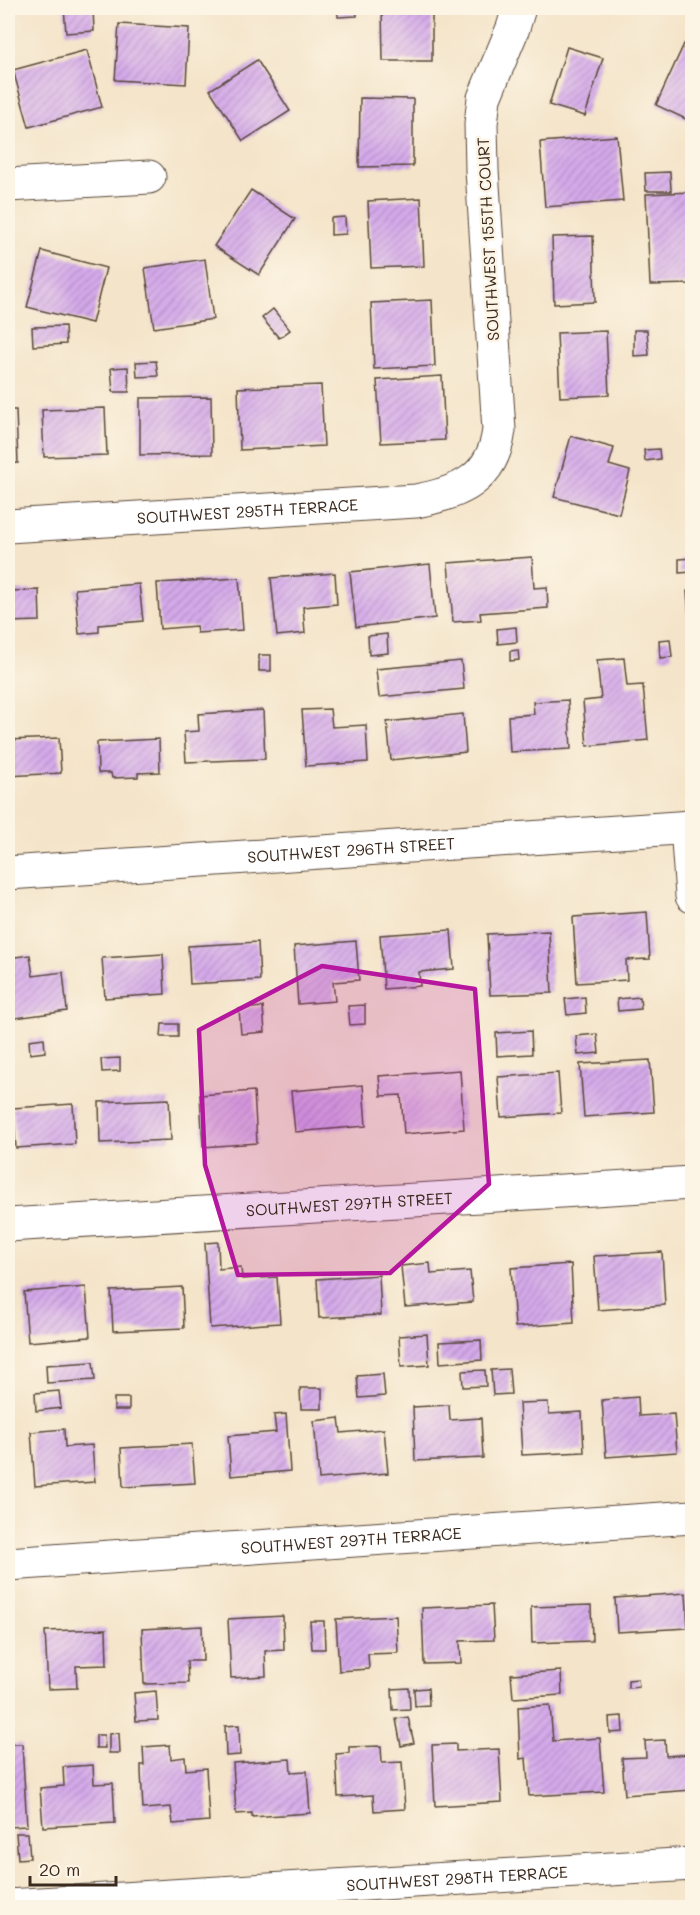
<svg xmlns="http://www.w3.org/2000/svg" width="700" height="1915" font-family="Mali,sans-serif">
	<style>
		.building { fill: url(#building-hatch) }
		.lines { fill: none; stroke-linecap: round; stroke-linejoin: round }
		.minor-casing { stroke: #574638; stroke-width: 35 }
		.minor { stroke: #fff; stroke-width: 33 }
		.marked { fill: #b5179e; fill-opacity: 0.2; stroke: #b5179e; stroke-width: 4.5; stroke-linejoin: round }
		.labels { text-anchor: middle; stroke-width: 5; stroke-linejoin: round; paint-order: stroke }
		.street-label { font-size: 16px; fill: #3b2a1e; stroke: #fcf5e5 }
	</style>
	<defs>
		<pattern id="building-hatch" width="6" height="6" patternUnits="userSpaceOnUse" patternTransform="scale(1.5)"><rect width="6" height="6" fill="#d5aaeb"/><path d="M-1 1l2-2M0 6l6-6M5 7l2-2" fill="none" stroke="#ae8bbe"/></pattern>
	</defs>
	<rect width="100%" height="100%" fill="#fcf5e5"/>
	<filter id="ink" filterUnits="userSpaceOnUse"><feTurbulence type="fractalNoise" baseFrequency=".0167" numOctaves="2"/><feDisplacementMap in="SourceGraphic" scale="12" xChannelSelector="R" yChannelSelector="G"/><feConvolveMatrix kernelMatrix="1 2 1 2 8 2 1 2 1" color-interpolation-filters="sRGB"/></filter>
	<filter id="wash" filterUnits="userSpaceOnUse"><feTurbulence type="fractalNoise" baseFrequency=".008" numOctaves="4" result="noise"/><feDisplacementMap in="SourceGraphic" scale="24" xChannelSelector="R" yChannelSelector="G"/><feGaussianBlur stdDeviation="1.35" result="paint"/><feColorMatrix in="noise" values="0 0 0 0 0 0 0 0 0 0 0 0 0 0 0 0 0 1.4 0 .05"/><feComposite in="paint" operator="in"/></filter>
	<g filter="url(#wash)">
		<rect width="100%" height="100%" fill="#f4e4c9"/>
		<g id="blocks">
			<g class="building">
				<path d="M64,8H93L94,31L66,33Z"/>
				<path d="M164,8H180V9L164,10Z"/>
				<path d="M337,8H356L357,16L338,17Z"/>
				<path d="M382,8H432V61H383Z"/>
				<path d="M119,24L189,28L186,84L115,80Z"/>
				<path d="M684,44L692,47V122L656,105Z"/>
				<path d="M567,47L603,58L585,116L549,105Z"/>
				<path d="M87,50L102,107L29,127L13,70Z"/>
				<path d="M257,60L290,111L243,141L210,90Z"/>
				<path d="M360,98L413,99V166L359,167Z"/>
				<path d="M617,136L623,201L545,207L540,142Z"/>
				<path d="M670,172L671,191H646L645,173Z"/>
				<path d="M251,190L295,219L259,275L214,246Z"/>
				<path d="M692,192V284L650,285L646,194Z"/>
				<path d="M421,198L424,266L371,268L368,201Z"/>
				<path d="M345,217L346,234L331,235V218Z"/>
				<path d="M593,236L595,302L554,304L552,237Z"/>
				<path d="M8,249H11L13,292L8,293Z"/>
				<path d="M42,251L106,268L92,323L27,307Z"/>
				<path d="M205,259L213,319L154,328L145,268Z"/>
				<path d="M432,300L435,366L374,369L371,303Z"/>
				<path d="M273,309L290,330L279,338L262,318Z"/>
				<path d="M65,326L66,344L33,346L32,327Z"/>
				<path d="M634,330H647L649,355L634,356Z"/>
				<path d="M606,331L609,395L560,397L557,333Z"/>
				<path d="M156,361L158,376L137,377L136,362Z"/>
				<path d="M128,367L129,392H113L111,368Z"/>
				<path d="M442,376L445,440L381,443L377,380Z"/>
				<path d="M321,385L324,446L240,450L238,388Z"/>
				<path d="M211,397L212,454L140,455V398Z"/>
				<path d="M105,408L107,455L44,457L42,410Z"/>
				<path d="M8,410H16L18,463L8,464Z"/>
				<path d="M571,436L614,448L609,465L630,471L619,514L554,497Z"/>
				<path d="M659,449L660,459L645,461L644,450Z"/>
				<path d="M532,557L534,588L547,587L548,608L480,613L481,620L453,622L448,563Z"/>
				<path d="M692,558V572L679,573V559Z"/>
				<path d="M430,564L435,618L356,627L350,572Z"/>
				<path d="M335,573L337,604L303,607L305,633L277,636L271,578Z"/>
				<path d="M239,578L243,630L197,633L196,626L160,629L157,583Z"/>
				<path d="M139,584L143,621L99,625V632L79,634L75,589Z"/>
				<path d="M39,590L40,621L8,622V591Z"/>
				<path d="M692,590V645H691L687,591Z"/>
				<path d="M516,627L517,642L498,644L497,629Z"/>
				<path d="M387,634L388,653L369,655L368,636Z"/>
				<path d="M670,639L672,657L660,658L659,640Z"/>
				<path d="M518,650L519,660L510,661V651Z"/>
				<rect x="259" y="655" width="12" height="16"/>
				<path d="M624,658L627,686L643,685L648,740L587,746L583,701L601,699L597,660Z"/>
				<path d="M461,661L464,689L379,697L376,669Z"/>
				<path d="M688,693H692V709H689Z"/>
				<path d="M568,700L571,749L510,752L508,716L534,714L533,702Z"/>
				<path d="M330,709L332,727L366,725L368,762L306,766L302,710Z"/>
				<path d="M263,710L265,759L186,762L184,732L199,731L198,714Z"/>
				<path d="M463,714L466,752L391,760L387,722Z"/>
				<path d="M59,738L61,773L8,776V740Z"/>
				<path d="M159,739L160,772L138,773V777L112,778L111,773H98L97,742Z"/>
				<path d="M647,912L650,959L626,960L627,980L577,983L573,917Z"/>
				<path d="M451,930L454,969L419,972L420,986L384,989L380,935Z"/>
				<path d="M549,931L552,993L490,995L487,934Z"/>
				<path d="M356,941L359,980L333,982L335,1001L298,1004L294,946Z"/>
				<path d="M258,942L260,980L190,984L188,946Z"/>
				<path d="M163,954L165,994L105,998L102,958Z"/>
				<path d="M30,955L33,976L63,972L67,1011L8,1019V958Z"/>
				<path d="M585,997L586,1013L567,1015L565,999Z"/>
				<path d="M640,997L641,1009L618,1011L617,999Z"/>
				<path d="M365,1005V1024L350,1025L348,1006Z"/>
				<path d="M263,1007L265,1032L241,1034L239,1009Z"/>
				<path d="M162,1024H178V1037H161Z"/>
				<path d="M531,1031L532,1054L497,1056L496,1033Z"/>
				<path d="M597,1034L599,1053L578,1055L576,1036Z"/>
				<path d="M44,1038L45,1052L30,1054L29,1040Z"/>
				<path d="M120,1058V1071L102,1072L101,1059Z"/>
				<path d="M650,1060L654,1112L584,1117L580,1064Z"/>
				<path d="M460,1070L464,1129L404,1134L401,1095L381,1096L379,1076Z"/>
				<path d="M558,1073L561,1113L501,1117L498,1077Z"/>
				<path d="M363,1085L366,1126L295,1132L291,1091Z"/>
				<path d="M254,1091L257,1143L203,1147L200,1095Z"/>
				<path d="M169,1099L171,1140L100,1143L99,1102Z"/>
				<path d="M73,1104L75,1144L16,1148L13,1108Z"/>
				<path d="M218,1242L219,1269L241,1267L242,1279L277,1277L280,1323L210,1328L205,1243Z"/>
				<path d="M662,1252L665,1305L598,1310L594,1256Z"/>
				<path d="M430,1263L431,1274L470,1271L473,1302L405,1307L401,1266Z"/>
				<path d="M571,1264L574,1323L515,1327L511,1268Z"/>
				<path d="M379,1275L381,1315L319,1318L317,1279Z"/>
				<path d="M86,1287L90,1337L28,1342L24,1292Z"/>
				<path d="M182,1287L184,1328L113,1331L111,1291Z"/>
				<path d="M427,1334L429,1365L401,1367L399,1336Z"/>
				<path d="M481,1340L482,1360L440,1363L439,1342Z"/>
				<path d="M93,1362L95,1380L47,1383L46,1365Z"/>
				<path d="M509,1369L511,1394L493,1395L491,1370Z"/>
				<path d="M485,1370L486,1386L463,1387L462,1371Z"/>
				<path d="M383,1374L385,1396L359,1398L357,1376Z"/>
				<path d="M300,1388H322V1409H301Z"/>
				<path d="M59,1391L61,1408L36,1411L35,1393Z"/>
				<path d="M638,1397L639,1416L674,1414L677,1452L606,1457L602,1400Z"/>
				<rect x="114" y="1398" width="15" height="12"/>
				<path d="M548,1402L549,1414L582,1412L584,1452L522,1455L519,1403Z"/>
				<path d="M449,1405L450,1420L481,1418L483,1458L415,1461L413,1407Z"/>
				<path d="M286,1414L290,1471L231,1476L228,1436L276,1432L274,1415Z"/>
				<path d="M339,1418L341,1433L384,1429L388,1473L319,1479L314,1421Z"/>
				<path d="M64,1429L65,1447L92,1445L95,1482L35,1486L31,1432Z"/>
				<path d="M192,1444L195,1483L123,1487L121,1448Z"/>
				<path d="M686,1593L688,1628L617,1632L615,1598Z"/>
				<path d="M492,1605L494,1640L460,1641L461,1663L424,1664L422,1608Z"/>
				<path d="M591,1605L592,1641L532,1643L531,1607Z"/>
				<path d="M283,1616L284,1650L265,1651L266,1676L231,1678L228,1619Z"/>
				<path d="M396,1616L398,1653L368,1654L369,1669L339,1671L336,1619Z"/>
				<path d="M310,1621H324L325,1649H312Z"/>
				<path d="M202,1626L203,1661H187L188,1683L144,1684L142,1629Z"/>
				<path d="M106,1629L107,1665L76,1666L77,1688L48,1689L45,1631Z"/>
				<path d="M8,1642H9L10,1667H8Z"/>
				<path d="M561,1671L562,1695L513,1698L511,1674Z"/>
				<path d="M638,1679L639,1687L628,1688V1680Z"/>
				<path d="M409,1688L410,1709L393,1710L392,1689Z"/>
				<path d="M428,1688L429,1705L415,1706L414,1689Z"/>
				<path d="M156,1691L158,1720L136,1721L134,1693Z"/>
				<path d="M550,1705L553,1741L600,1738L604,1792L529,1796L526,1758L520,1759L518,1707Z"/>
				<path d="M622,1716L623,1732L610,1733L609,1717Z"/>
				<path d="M408,1717L414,1743L401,1746L396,1719Z"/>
				<path d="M239,1725L240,1755L226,1756L225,1726Z"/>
				<path d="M119,1733L120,1753H109V1734Z"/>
				<path d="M96,1735H104L105,1748H96Z"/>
				<path d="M665,1740L666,1756L689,1754L692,1790L625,1795L622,1758L646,1757L645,1741Z"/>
				<path d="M8,1744H22L27,1826L8,1827Z"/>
				<path d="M456,1744V1751L499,1749L502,1802L435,1806L432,1745Z"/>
				<path d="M170,1745L171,1759L185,1757L186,1770L206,1768L209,1821L173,1824L171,1807L143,1809L141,1772V1765H144L143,1747Z"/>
				<path d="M381,1746L382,1763L402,1762L405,1809L374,1811L373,1795L338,1797L336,1754L349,1753V1747Z"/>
				<path d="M290,1759L291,1772L307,1771L310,1813L252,1817V1813L236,1814L233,1763Z"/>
				<path d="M93,1765L94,1784L113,1783L115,1823L43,1827L40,1788L64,1786L63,1767Z"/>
				<path d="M16,1833H28L30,1858L18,1859Z"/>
			</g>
		</g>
	</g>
	<g filter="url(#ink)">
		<use href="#blocks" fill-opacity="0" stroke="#574638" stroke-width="1.5"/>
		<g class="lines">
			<g class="minor-casing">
				<g id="minor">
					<path d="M8,185L149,177"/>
					<path id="s1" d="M8,526L416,501C460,493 493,479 499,430L482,170L481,124L484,98L513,28L519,8"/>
					<path d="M687,827L692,896"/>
					<path id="s2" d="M8,873L692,827"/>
					<path id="s3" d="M8,1225L692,1183"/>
					<path id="s4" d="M8,1564L692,1517"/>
					<path id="s5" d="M8,1906L692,1864"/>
				</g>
			</g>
			<use href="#minor" class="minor"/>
		</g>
	</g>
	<path class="marked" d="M322,966L475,989L489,1184L390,1273L238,1275L205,1165L199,1030Z"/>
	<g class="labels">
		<g class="street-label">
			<text transform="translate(488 239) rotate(-93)" y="6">SOUTHWEST 155TH COURT</text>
			<text dy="6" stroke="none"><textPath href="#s1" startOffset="240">SOUTHWEST 295TH TERRACE</textPath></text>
			<text dy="6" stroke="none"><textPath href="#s2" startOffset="344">SOUTHWEST 296TH STREET</textPath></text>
			<text dy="6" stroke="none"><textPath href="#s3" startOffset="342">SOUTHWEST 297TH STREET</textPath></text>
			<text dy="6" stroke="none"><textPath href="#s4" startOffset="344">SOUTHWEST 297TH TERRACE</textPath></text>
			<text dy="6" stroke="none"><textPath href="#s5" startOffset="450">SOUTHWEST 298TH TERRACE</textPath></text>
		</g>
	</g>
	<rect width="700" height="1915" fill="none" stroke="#fcf5e5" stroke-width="30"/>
	<path d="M30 1876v9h86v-9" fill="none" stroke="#3b2a1e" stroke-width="3"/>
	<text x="39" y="1876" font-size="18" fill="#3b2a1e" stroke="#fcf5e5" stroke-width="4.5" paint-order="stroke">20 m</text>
</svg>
